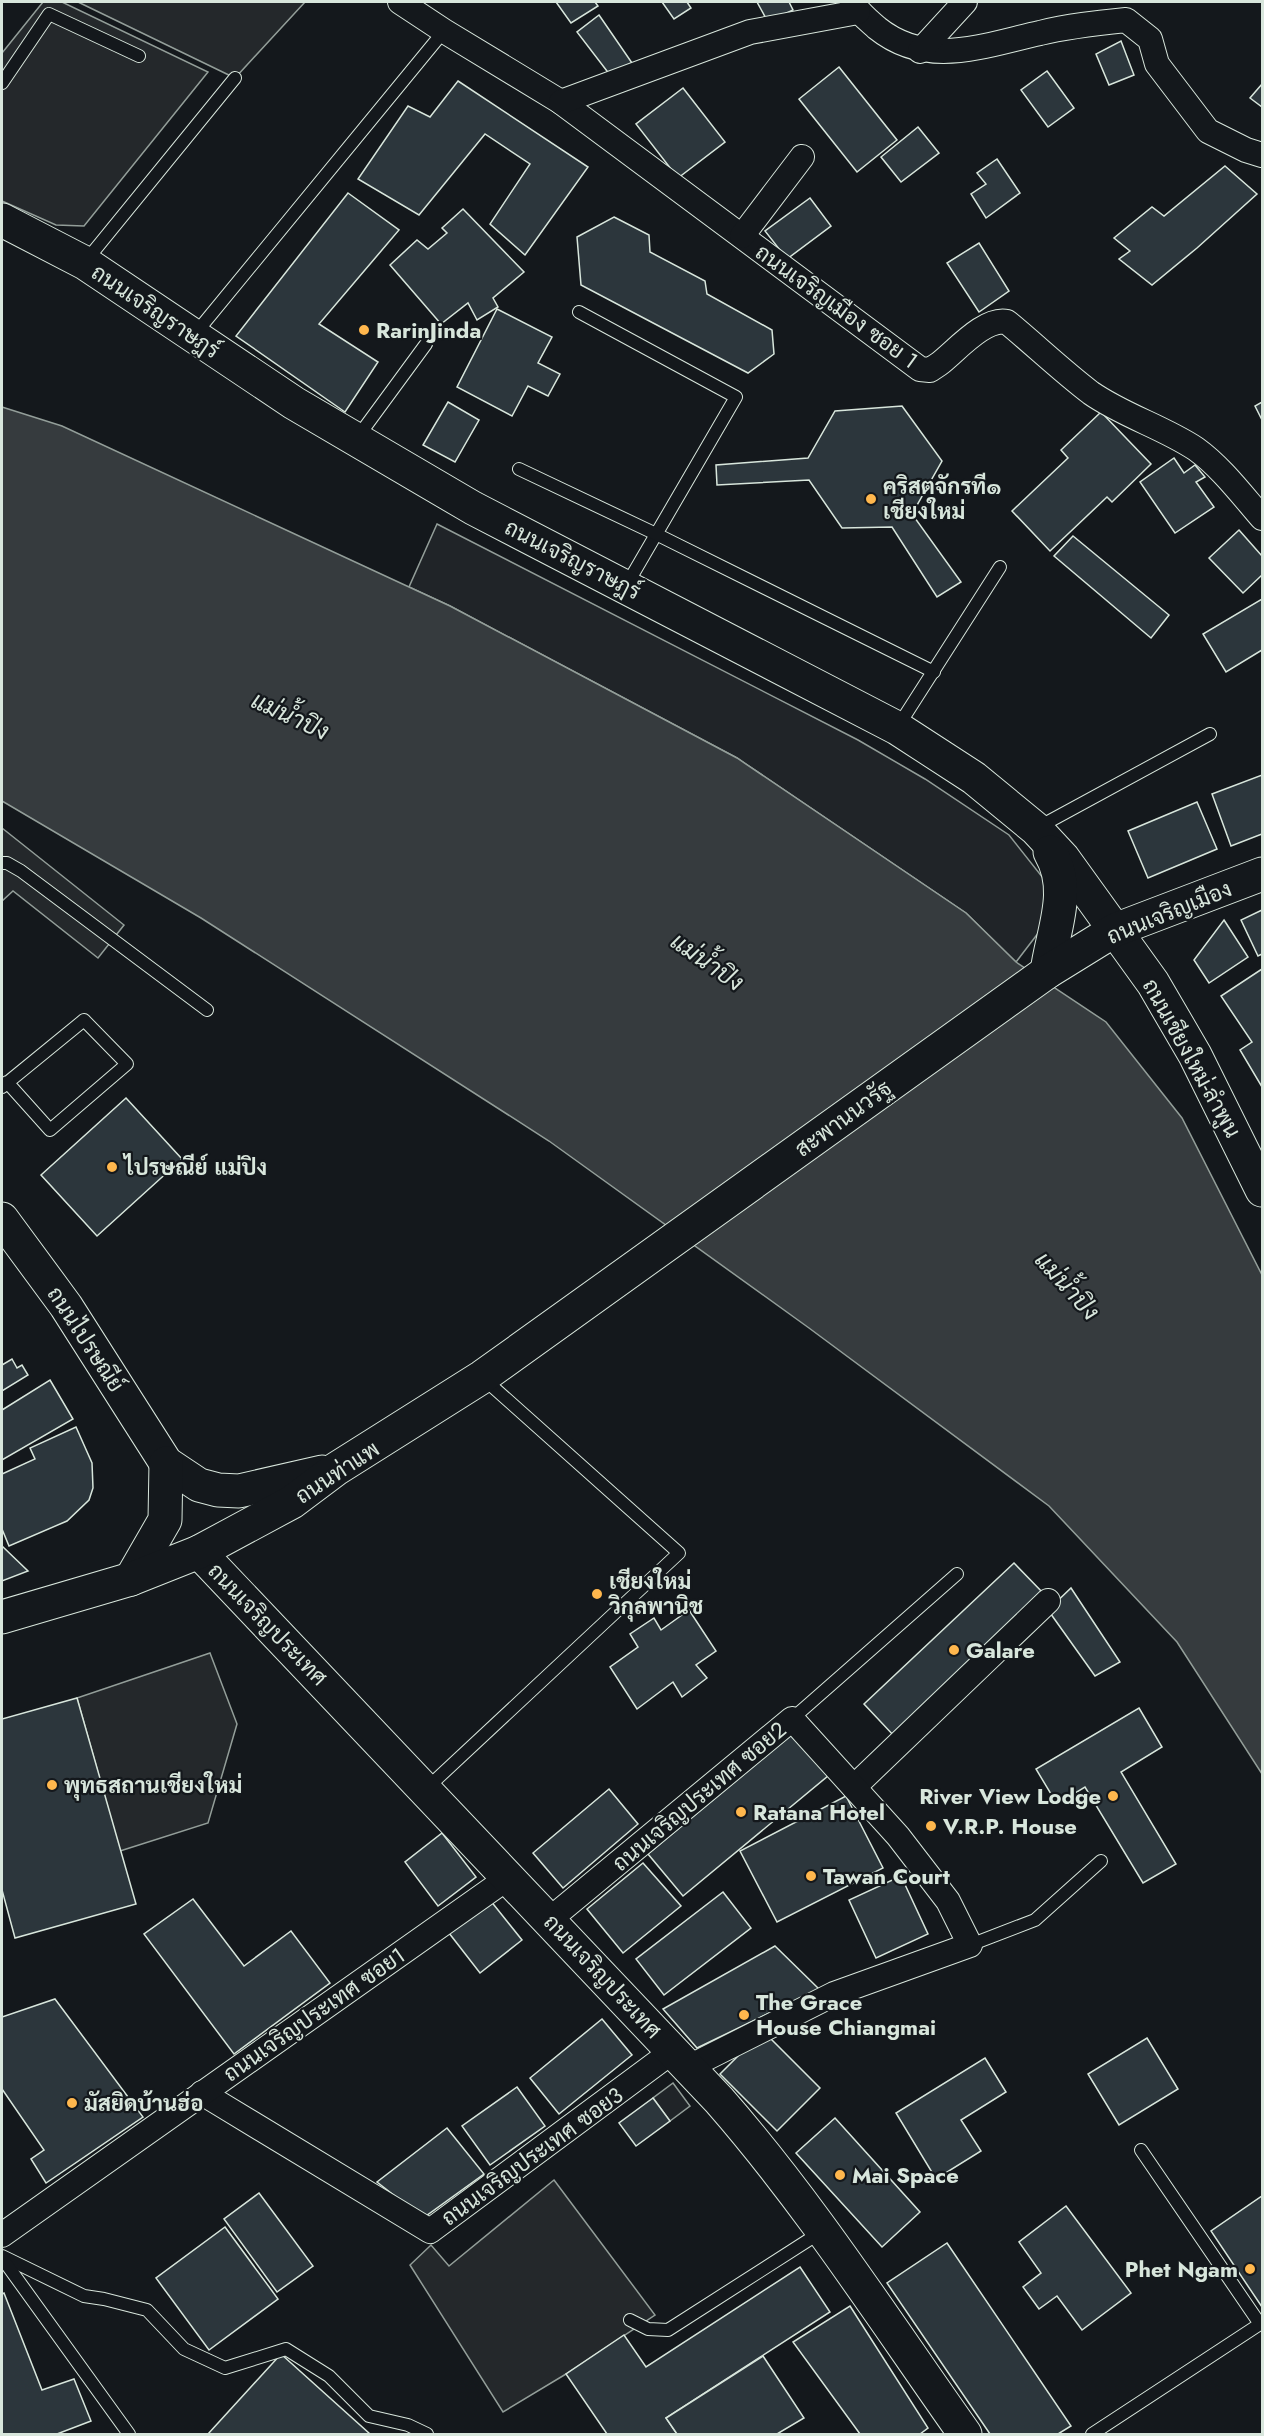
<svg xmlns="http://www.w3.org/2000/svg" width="1264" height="2436" font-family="Jost,Sarabun,sans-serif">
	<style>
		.green { fill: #202428; stroke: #939e99; stroke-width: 1.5 }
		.parking { fill: #24282b; stroke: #939e99; stroke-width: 1.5 }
		.water { fill: #363b3e; stroke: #939e99; stroke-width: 1.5 }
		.building { fill: #2c363c; stroke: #d8e6dc; stroke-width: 1.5 }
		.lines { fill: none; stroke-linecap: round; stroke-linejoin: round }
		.lane-casing { stroke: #d8e6dc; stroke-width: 14 }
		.street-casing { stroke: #d8e6dc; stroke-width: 26 }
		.secondary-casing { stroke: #d8e6dc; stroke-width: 35 }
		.lane { stroke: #14181c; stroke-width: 12 }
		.street { stroke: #14181c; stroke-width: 24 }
		.secondary { stroke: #14181c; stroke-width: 33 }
		.poi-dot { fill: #ffb74d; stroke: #14181c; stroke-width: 2 }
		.labels { text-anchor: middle; stroke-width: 4.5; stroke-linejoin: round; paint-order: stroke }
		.street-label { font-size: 22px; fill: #d8e6dc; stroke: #14181c }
		.poi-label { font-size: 22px; font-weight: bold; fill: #d8e6dc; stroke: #14181c; text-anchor: start }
		.water-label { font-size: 24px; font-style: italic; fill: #d8e6dc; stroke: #14181c }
	</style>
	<rect width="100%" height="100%" fill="#14181c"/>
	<g class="green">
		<path d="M437,524L858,740L925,779L1009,835L1062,902L1016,962L966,913L737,758L450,606L409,587Z"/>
		<path d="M673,2083L690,2106L670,2121L653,2098Z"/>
	</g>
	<g class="parking">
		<path d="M43,2H62L208,72L84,226L56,225L2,201V53Z"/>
		<path d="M78,2H305L235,78Z"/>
		<path d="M2,828L124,925L98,958L13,891L2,901Z"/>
		<path d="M210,1653L237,1724L208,1823L120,1851L77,1698Z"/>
		<path d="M554,2180L655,2315L566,2374L503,2412L410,2265L431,2245L449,2266Z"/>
	</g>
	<path class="water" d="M2,407L62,426L450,606L737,758L966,913L1016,962L1106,1022L1182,1118L1262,1275V1774L1177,1642L1049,1506L809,1328L549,1141L201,918L2,801Z"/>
	<g class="building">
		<path d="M556,2H595L598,6L571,23Z"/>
		<path d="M662,2H687L691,8L674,19Z"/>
		<path d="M757,2H789L793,10L768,22Z"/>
		<path d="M599,15L632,63L610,75L577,32Z"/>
		<path d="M1121,41L1134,75L1109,85L1096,54Z"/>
		<path d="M839,67L897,140L857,172L799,99Z"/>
		<path d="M1047,71L1074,108L1048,127L1021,90Z"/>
		<path d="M458,81L588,167L525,255L490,224L530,164L485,134L419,215L358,179L408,106L430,117Z"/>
		<path d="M1262,84V107L1250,98Z"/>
		<path d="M683,88L725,142L678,178L636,124Z"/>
		<path d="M918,127L939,153L901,182L881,157Z"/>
		<path d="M997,159L1020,193L986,218L971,194L986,184L977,173Z"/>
		<path d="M1225,166L1257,194L1197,248L1152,285L1119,259L1130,251L1114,238L1152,207L1164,216Z"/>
		<path d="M348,193L399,230L319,324L378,362L345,412L236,336Z"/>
		<path d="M810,198L831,226L787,259L765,231Z"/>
		<path d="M463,209L524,272L493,298L498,307L477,320L468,303L441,324L390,265L417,240L428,249L447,233L442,228Z"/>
		<path d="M614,217L649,235L650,252L705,281L707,294L772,330L774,354L748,373L581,285L577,237Z"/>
		<path d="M979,243L1009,291L979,312L947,263Z"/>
		<path d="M497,309L552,337L538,363L560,374L548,396L528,386L512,416L457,387Z"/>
		<path d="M448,402L479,420L455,462L423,445Z"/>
		<path d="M1262,402V420L1255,406Z"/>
		<path d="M902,406L942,461L912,514L961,582L937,597L892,527L842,528L809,480L717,485L716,465L808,458L835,411Z"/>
		<path d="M1101,412L1151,464L1112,502L1107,497L1050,551L1012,511L1068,458L1061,450Z"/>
		<path d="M1174,458L1184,473L1195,465L1205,477L1196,482L1214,507L1175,533L1140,482Z"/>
		<path d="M1239,530L1262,556V575L1243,593L1209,558Z"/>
		<path d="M1073,536L1169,615L1151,638L1054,556Z"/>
		<path d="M1262,599V650L1226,672L1203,634Z"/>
		<path d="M1262,775V834L1231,846L1212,794Z"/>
		<path d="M1197,802L1217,849L1148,878L1128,831Z"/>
		<path d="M1262,910V954L1258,956L1241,920Z"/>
		<path d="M1224,920L1248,957L1209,983L1194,960Z"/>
		<path d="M1262,969V1087L1240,1050L1252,1042L1221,996Z"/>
		<path d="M126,1098L182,1159L97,1236L41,1175Z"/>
		<path d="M12,1359L17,1368L22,1365L28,1375L2,1391V1365Z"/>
		<path d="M50,1380L73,1419L2,1460V1410Z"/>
		<path d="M76,1427L92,1463L93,1488L89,1500L67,1521L9,1546L2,1529V1474L35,1459L30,1448Z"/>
		<path d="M2,1546L28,1571L2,1581Z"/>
		<path d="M1014,1563L1045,1595L895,1737L864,1704Z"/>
		<path d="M1071,1588L1120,1662L1095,1676L1048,1610Z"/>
		<path d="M689,1610L716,1651L696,1665L707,1678L682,1697L673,1682L637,1709L610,1667L638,1647L630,1634L654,1618L661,1630Z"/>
		<path d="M77,1698L136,1904L15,1938L2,1890V1719Z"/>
		<path d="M1139,1708L1162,1747L1121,1772L1176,1864L1143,1883L1085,1787L1057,1804L1036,1769Z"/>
		<path d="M799,1728L834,1771L683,1896L648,1854Z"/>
		<path d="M609,1789L638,1824L563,1888L533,1853Z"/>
		<path d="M846,1796L883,1868L777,1922L740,1851Z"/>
		<path d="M442,1833L476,1877L438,1906L405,1862Z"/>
		<path d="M643,1863L681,1906L623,1953L587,1909Z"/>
		<path d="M901,1876L928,1934L876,1958L849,1900Z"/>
		<path d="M723,1892L751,1928L664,1995L636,1959Z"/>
		<path d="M193,1899L244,1966L291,1931L330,1983L234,2054L144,1934Z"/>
		<path d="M490,1900L522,1940L480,1973L449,1933Z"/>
		<path d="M775,1946L819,1989L697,2048L663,2009Z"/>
		<path d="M55,1999L143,2117L46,2183L31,2159L44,2150L2,2089V2017Z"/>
		<path d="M602,2019L632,2055L559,2114L530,2078Z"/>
		<path d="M763,2031L820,2088L777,2131L720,2074Z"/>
		<path d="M1147,2038L1178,2089L1119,2125L1088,2074Z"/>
		<path d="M985,2058L1006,2092L961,2120L981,2151L936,2179L896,2113Z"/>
		<path d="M517,2087L545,2126L490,2165L462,2126Z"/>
		<path d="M653,2098L670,2121L636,2146L619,2123Z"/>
		<path d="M835,2118L920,2212L882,2247L796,2153Z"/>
		<path d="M447,2128L484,2174L423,2218L377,2182Z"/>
		<path d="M259,2193L313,2266L277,2292L224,2219Z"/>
		<path d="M1262,2196V2307L1211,2231Z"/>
		<path d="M1066,2206L1131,2293L1082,2330L1057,2296L1039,2309L1023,2287L1041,2273L1019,2242Z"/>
		<path d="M225,2227L278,2299L209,2350L156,2278Z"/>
		<path d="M947,2243L1071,2426L1058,2434H990L887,2283Z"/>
		<path d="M800,2267L830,2312L666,2418L677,2434H607L566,2374L624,2335L646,2367Z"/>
		<path d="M4,2293L42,2390L74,2379L91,2421L57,2434H2V2294Z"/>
		<path d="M850,2306L928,2428L920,2434H860L793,2342Z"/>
		<path d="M281,2354L370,2434H208Z"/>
		<path d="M763,2356L804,2418L777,2434H677L666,2418Z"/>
	</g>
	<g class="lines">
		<g class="lane-casing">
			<g id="lane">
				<path d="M2,83L49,14L139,56"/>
				<path d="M85,262L235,78"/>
				<path d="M579,312L736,397L626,586"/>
				<path d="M195,334L444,31"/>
				<path d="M357,438L426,344"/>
				<path d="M519,469L656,534L934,672"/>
				<path d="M897,728L1000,567"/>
				<path d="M1037,828L1210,734"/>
				<path d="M2,863H7L21,871L207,1010"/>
				<path d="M2,1087L84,1020L127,1064L50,1130L7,1082"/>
				<path d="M792,1719L957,1574"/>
				<path d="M426,1789L679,1553L484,1379"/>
				<path d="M970,1945L1035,1920L1101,1861"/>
				<path d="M2,2256L84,2296L104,2299L147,2310L184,2349L225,2368L286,2349L329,2376L369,2416L408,2425L427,2434"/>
				<path d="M2,2258L129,2434"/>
				<path d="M630,2320L648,2329L668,2330L821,2232"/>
				<path d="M1092,2434L1260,2324L1141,2150"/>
			</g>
		</g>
		<g class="street-casing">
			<g id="street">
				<path d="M400,2L444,31L561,102L920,369L930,370L939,364C956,351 985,317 1007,322C1035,345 1062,371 1091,393C1124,416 1163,427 1196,449C1221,467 1242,495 1262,518"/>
				<path d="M852,2C859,13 867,19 877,28C928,69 984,45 1040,33C1068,26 1097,23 1126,20L1150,39L1157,64L1208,131L1246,150L1262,155"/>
				<path d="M920,51L965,2"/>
				<path d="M561,102L750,32L858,12"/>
				<path d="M742,236L802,157"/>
				<path d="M854,1787L1048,1601"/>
				<path d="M549,1920L792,1719L898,1836L948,1901L970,1945L834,1994L689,2067"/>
				<path d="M202,2093L430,2231L673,2051"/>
				<path d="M2,2235L509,1877"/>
			</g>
		</g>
		<g class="secondary-casing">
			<g id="secondary">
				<path d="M2,220L85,263L294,403L473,508L897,728L974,778L1036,829L1063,858L1153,983L1195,1055L1262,1190"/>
				<path d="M1047,972C1052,932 1073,891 1050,852"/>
				<path d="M2,1219L66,1306L166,1463L199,1485L218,1490L239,1491L322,1472"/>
				<path d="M199,1552L719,2100C810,2204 885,2321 965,2434"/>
				<path d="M131,1579L165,1520L166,1463"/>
				<path d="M2,1617L131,1579L199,1552L292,1502L336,1469L482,1377L1047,972L1115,930L1262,874"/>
			</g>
		</g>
		<use href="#lane" class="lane"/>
		<use href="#street" class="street"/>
		<use href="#secondary" class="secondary"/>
	</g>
	<g class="poi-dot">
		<circle cx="364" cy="330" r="6"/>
		<circle cx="871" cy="499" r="6"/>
		<circle cx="112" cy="1167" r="6"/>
		<circle cx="597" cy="1594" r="6"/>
		<circle cx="954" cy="1650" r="6"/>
		<circle cx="52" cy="1785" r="6"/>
		<circle cx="1113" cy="1796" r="6"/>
		<circle cx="741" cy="1812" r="6"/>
		<circle cx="931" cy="1826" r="6"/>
		<circle cx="811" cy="1876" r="6"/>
		<circle cx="744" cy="2015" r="6"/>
		<circle cx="72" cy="2103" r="6"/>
		<circle cx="840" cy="2175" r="6"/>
		<circle cx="1250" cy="2269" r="6"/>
	</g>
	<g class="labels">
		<g class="street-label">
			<text transform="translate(837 306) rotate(36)" y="8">ถนนเจริญเมือง ซอย 1</text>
			<text transform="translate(156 311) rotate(34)" y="8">ถนนเจริญราษฎร์</text>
			<text transform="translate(573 559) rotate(27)" y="8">ถนนเจริญราษฎร์</text>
			<text transform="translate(1169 912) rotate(-22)" y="8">ถนนเจริญเมือง</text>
			<text transform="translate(1192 1058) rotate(61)" y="8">ถนนเชียงใหม่-ลำพูน</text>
			<text transform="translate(843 1118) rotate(-36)" y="8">สะพานนวรัฐ</text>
			<text transform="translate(86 1339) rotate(57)" y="8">ถนนไปรษณีย์</text>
			<text transform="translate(337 1472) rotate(-33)" y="8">ถนนท่าแพ</text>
			<text transform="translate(268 1624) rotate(46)" y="8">ถนนเจริญประเทศ</text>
			<text transform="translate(699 1796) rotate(-40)" y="8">ถนนเจริญประเทศ ซอย2</text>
			<text transform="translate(603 1976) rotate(47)" y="8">ถนนเจริญประเทศ</text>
			<text transform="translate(314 2014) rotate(-35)" y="8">ถนนเจริญประเทศ ซอย1</text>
			<text transform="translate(532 2156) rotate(-36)" y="8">ถนนเจริญประเทศ ซอย3</text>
		</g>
		<g class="poi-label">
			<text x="376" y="338">RarinJinda</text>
			<text x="883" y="494">คริสตจักรที๑<tspan x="883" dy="25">เชียงใหม่</tspan></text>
			<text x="124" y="1175">ไปรษณีย์ แม่ปิง</text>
			<text x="609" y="1589">เชียงใหม่<tspan x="609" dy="25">วิกุลพานิช</tspan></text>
			<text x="966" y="1658">Galare</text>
			<text x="64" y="1793">พุทธสถานเชียงใหม่</text>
			<text x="1101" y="1804" text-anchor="end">River View Lodge</text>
			<text x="753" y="1820">Ratana Hotel</text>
			<text x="943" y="1834">V.R.P. House</text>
			<text x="823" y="1884">Tawan Court</text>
			<text x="756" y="2010">The Grace<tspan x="756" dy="25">House Chiangmai</tspan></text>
			<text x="84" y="2111">มัสยิดบ้านฮ่อ</text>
			<text x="852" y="2183">Mai Space</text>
			<text x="1238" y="2277" text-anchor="end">Phet Ngam</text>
		</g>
		<g class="water-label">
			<text transform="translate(290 716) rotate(25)" y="8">แม่น้ำปิง</text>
			<text transform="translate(707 962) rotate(35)" y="8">แม่น้ำปิง</text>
			<text transform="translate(1067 1286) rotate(48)" y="8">แม่น้ำปิง</text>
		</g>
	</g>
	<rect width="1264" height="2436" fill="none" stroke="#d8e6dc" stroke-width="6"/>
</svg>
